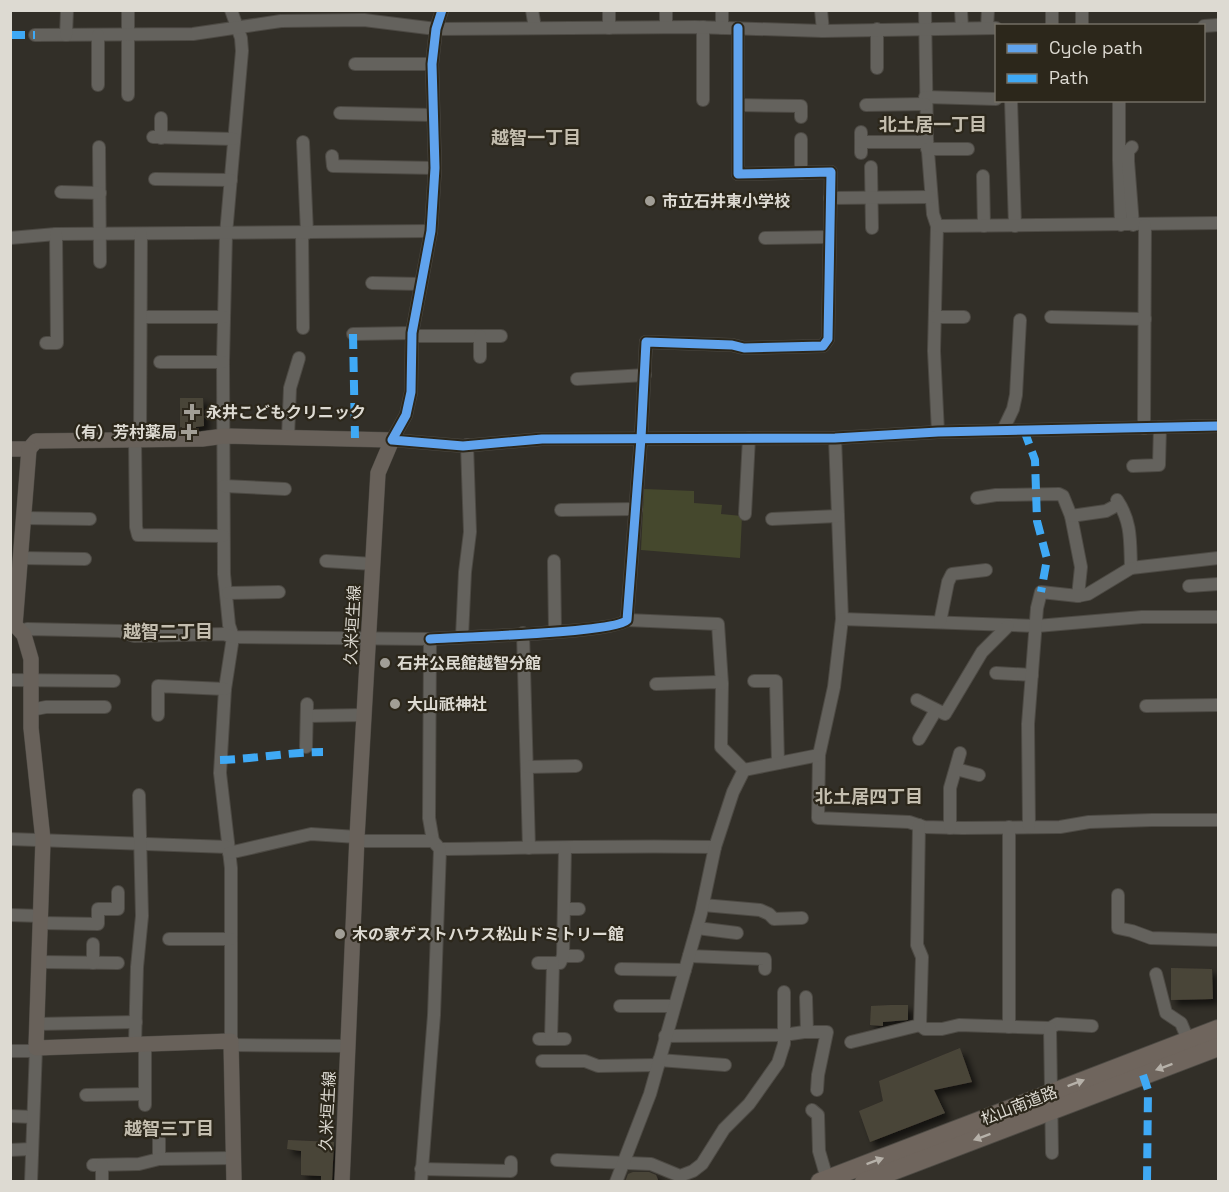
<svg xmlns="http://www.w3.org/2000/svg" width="1229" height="1192" font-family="'Space Grotesk','Noto Sans JP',sans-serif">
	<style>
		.green { fill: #45482d }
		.building { fill: #4a4539; filter: url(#shadow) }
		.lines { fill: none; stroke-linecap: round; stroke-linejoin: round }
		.minor-casing { stroke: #4d4a44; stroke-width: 14 }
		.major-casing { stroke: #4d4a44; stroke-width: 16 }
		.highway-casing { stroke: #4d4a44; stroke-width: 20 }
		.minor { stroke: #64625d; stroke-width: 12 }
		.major { stroke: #68615a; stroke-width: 15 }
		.highway { stroke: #6f655d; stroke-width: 18 }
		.quiet { stroke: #3fa9f5; stroke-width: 8; stroke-dasharray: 15 8; stroke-linecap: butt }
		.cycleway-casing { stroke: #2c271b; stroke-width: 13 }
		.cycleway { stroke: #60a3ed; stroke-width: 9 }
		.oneway { fill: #b6b1a9 }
		.poi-dot { fill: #a19e96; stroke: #2c271b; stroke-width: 2 }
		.labels { text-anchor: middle; stroke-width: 4.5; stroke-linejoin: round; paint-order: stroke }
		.poi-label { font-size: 16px; font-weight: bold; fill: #dddad2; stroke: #2c271b; text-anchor: start }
		.street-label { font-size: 16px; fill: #dddad2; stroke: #2c271b }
		.neighbourhood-label { font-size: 18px; font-weight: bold; fill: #c4beaf; stroke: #2c271b }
	</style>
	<defs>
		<filter id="shadow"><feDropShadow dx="5.5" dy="5.5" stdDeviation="3" flood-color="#0009"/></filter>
	</defs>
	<rect width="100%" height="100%" fill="#322f28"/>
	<path class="green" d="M644,489L694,491V503L722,505L721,514L742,516L740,558L641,550Z"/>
	<g class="building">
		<path d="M180,398H203L204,426L196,427V429H182V427H180Z"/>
		<path d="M1171,968L1212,969L1213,999L1171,1000Z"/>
		<path d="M891,1005H908V1020L883,1022V1026L870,1025L871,1006Z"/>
		<path d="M960,1048L972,1082L934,1090L945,1113L870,1142L859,1111L883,1101L879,1081Z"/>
		<path d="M288,1140L334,1142L332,1182H321V1176L301,1175V1151L287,1149Z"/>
		<path d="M633,1172H649L656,1175L659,1182H625L628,1174Z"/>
	</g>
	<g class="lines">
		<g class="minor-casing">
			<g id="minor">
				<path d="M128,10V95"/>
				<path d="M231,10L241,38L242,51L226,234L223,362L224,574L229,625L233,637L225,689L220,773L231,868V1041"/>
				<path d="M442,10L436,29L432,64L435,168L431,231L412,333L411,392L406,415L392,440L463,446L542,439L835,438L938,432L1218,426"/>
				<path d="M532,10L535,28"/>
				<path d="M609,10V28"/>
				<path d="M666,10V27"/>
				<path d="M821,10L823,31"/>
				<path d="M925,10L927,139L933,214L937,226L934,351L938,432"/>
				<path d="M961,10L962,28"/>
				<path d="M1052,10V26"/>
				<path d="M1082,10V26"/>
				<path d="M1204,26L1218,25"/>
				<path d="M703,27V100"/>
				<path d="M722,28V10"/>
				<path d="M987,28L988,10"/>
				<path d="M877,29V68"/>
				<path d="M35,35L193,34L281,21L364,20L436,29L695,27L823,31L996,28"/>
				<path d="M66,35L67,10"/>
				<path d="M98,35V85"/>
				<path d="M355,64H432"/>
				<path d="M925,97L996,99"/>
				<path d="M1011,100L1015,226"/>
				<path d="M1119,100V160L1121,225"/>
				<path d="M738,105L801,106V117"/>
				<path d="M866,105L925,104"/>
				<path d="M340,113L432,115"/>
				<path d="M861,132V153"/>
				<path d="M153,137L234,139"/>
				<path d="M161,138V118"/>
				<path d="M303,142L307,233"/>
				<path d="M861,142H927"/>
				<path d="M99,147L100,262"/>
				<path d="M1132,147L1128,151V161L1133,225"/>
				<path d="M927,149H968"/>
				<path d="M332,156L333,166L435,168"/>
				<path d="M871,167L872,228"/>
				<path d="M801,173V139"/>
				<path d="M983,176L984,226"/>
				<path d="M155,179L231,180"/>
				<path d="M61,192L100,193"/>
				<path d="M830,198L931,197"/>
				<path d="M937,226L1218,223"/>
				<path d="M302,233L303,328"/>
				<path d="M10,238L56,234L431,231"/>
				<path d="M765,238L829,237"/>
				<path d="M372,283L421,284"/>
				<path d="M141,317H224"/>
				<path d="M935,317H964"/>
				<path d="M1051,317L1145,319"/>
				<path d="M353,334L412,333"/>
				<path d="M412,336H501"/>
				<path d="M480,336V357"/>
				<path d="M46,343H57L56,234"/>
				<path d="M160,362H223"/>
				<path d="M577,379L645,375"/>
				<path d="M1144,428L1145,225"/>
				<path d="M1003,430L1013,409L1016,395L1020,320"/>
				<path d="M288,437L290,388L299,358"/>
				<path d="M835,438L842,619L834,687L819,755L818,818L909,822L924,827L962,828L1060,827L1089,822L1152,820H1218"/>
				<path d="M135,439L136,527L138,535L223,536"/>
				<path d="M140,439L141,234"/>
				<path d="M1133,466L1159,465L1160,427"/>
				<path d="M224,486L285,489"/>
				<path d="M977,498L996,495L1059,494L1063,496L1071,516L1081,567L1078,596"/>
				<path d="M1117,500C1132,522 1130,542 1131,568L1218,558"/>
				<path d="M561,510L636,509"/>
				<path d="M745,514L749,438"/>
				<path d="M1071,516L1106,511L1119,504"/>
				<path d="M23,518L90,519"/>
				<path d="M772,519L838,516"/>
				<path d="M20,558L85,559"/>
				<path d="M326,561L373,564"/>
				<path d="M554,561L555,631"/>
				<path d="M1189,586L1218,584"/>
				<path d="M228,593L279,592"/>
				<path d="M842,619L1037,626L1142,617H1218"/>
				<path d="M627,620L718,624L722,684L721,747L744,770"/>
				<path d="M940,622L948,582L952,574L986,570"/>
				<path d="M22,633L27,629L120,631L134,636L224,634L233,637L430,639L429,818L433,841"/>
				<path d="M523,633L529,848"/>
				<path d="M462,637L465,572L470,532L467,445"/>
				<path d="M430,639C459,637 615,633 627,620L641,438L646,342L732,345L744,348L823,346L828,339L831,172L738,174V28"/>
				<path d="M996,673L1032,675"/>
				<path d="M10,680L114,681"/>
				<path d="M754,681H776L778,763"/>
				<path d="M656,684L717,682L722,684"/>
				<path d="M917,700L945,714L982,652L1008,626"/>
				<path d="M1146,706L1218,705"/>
				<path d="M31,710L46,707H105"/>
				<path d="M158,715V686L225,689"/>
				<path d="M307,716L364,715"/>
				<path d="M919,739L936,710"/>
				<path d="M306,747L307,704"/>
				<path d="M527,767L576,766"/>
				<path d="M956,769L979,775"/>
				<path d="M1009,827V1027"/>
				<path d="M1029,827L1028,724L1037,608L1041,592L1078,596L1088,594L1131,568"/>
				<path d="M950,828V788L960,753"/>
				<path d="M10,839L228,847"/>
				<path d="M357,841H433L440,849C532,848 624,845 715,847"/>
				<path d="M229,853L311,834L357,837"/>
				<path d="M1118,895V928L1132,931L1151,938L1218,940"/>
				<path d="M703,905L760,910L769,914L774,919L802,918"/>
				<path d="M564,909H579"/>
				<path d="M10,915L41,916"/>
				<path d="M41,923L98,924V909H118V892"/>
				<path d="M697,928L737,933"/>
				<path d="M169,939H231"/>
				<path d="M563,956H578"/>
				<path d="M689,956L765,959V969"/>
				<path d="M40,962L118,963"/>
				<path d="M93,963V944"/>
				<path d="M538,963H560L563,956L565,848"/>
				<path d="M621,969L685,970"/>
				<path d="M1156,974L1166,1013L1181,1023L1188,1040"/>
				<path d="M806,997L807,1032"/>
				<path d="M620,1006H674"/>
				<path d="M37,1024L136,1022"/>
				<path d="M920,1025L925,1029H942L959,1025L1050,1028L1057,1024L1092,1026"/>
				<path d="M1050,1028L1052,1153"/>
				<path d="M665,1036L784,1035L804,1032H827L818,1075L817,1090"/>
				<path d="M539,1039H565"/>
				<path d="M551,1039L553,963"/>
				<path d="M851,1042L920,1025L922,957L917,945L919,825"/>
				<path d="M135,1045L137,967L142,916L139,795"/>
				<path d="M231,1045L348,1046"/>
				<path d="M10,1051H35"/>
				<path d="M659,1060L725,1065"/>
				<path d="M542,1061H585L598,1066L658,1065"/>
				<path d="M86,1095L145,1094"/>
				<path d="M145,1105V1044"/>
				<path d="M812,1110L818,1115L819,1151L828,1182"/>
				<path d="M10,1116L32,1117"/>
				<path d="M10,1150L31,1149"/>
				<path d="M159,1159V1139"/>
				<path d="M557,1160L651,1164L680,1176L693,1171L702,1164L724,1129L749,1104L778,1063L784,1044V992"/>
				<path d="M93,1165L139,1164L159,1159L234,1158"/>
				<path d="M421,1169L511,1171V1162"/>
				<path d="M31,1182L36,1048"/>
				<path d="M102,1182V1165"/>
				<path d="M421,1182L434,1015L440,849"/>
				<path d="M616,1182L650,1094L701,913L715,847L733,792L744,770L819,755"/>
			</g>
		</g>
		<g class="major-casing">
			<g id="major">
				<path d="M10,449H29L36,441L202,439L225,436L392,440L378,473L377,490L357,837L342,1182"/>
				<path d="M29,449L15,625L24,635L31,659V728L43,840L36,1048L231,1041L234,1182"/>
			</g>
		</g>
		<g class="highway-casing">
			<g id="highway">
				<path d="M820,1182L1218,1029"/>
				<path d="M864,1182L1218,1047"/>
			</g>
		</g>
		<use href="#minor" class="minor"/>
		<use href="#major" class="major"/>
		<use href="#highway" class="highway"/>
		<g class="quiet">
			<path d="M10,35H35"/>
			<path d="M353,334L355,438"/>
			<path d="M1024,430L1035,460L1037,521L1047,559L1041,592"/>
			<path d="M220,760C255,759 289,752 323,752"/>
			<path d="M1143,1075L1148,1090L1147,1182"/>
		</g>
		<g class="cycleway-casing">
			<g id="cycleway">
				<path d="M442,10L436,29L432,64L435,168L431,231L412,333L411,392L406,415L392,440L463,446L542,439L835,438L938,432L1218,426"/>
				<path d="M430,639C459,637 615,633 627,620L641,438L646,342L732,345L744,348L823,346L828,339L831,172L738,174V28"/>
			</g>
		</g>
		<use href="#cycleway" class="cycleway"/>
	</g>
	<defs><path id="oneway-solid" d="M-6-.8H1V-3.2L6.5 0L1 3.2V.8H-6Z" transform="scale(1.5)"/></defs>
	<g class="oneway">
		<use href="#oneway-solid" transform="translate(1164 1067) rotate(160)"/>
		<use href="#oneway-solid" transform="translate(1076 1083) rotate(-21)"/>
		<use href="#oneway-solid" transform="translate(982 1137) rotate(160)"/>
		<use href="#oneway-solid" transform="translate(875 1161) rotate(-20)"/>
	</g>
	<g class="poi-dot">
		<circle cx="650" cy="201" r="6"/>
		<path d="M189 403h6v6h6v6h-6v6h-6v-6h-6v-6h6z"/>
		<path d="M186 423h6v6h6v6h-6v6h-6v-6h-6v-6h6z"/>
		<circle cx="385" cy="663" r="6"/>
		<circle cx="395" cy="704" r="6"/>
		<circle cx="340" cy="934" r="6"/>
	</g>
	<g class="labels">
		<g class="poi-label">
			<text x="662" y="207">市立石井東小学校</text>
			<text x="206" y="418">永井こどもクリニック</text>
			<text x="177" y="438" text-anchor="end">（有）芳村薬局</text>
			<text x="397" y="669">石井公民館越智分館</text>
			<text x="407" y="710">大山祇神社</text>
			<text x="352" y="940">木の家ゲストハウス松山ドミトリー館</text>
		</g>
		<g class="street-label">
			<text transform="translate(352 625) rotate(-87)" y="6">久米垣生線</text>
			<text transform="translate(1019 1105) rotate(-21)" y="6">松山南道路</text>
			<text transform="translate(327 1111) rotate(-87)" y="6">久米垣生線</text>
		</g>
		<g class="neighbourhood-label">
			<text x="933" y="131">北土居一丁目</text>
			<text x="536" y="144">越智一丁目</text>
			<text x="168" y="638">越智二丁目</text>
			<text x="869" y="803">北土居四丁目</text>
			<text x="169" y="1135">越智三丁目</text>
		</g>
	</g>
	<rect width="1229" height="1192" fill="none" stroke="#dddad2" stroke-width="24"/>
	<rect x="995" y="24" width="210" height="78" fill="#2c271b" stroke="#736f64" stroke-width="1.5"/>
	<rect x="1007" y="44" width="30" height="9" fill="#60a3ed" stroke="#736f64" stroke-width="1.5"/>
	<text x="1049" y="54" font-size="18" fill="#dddad2">Cycle path</text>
	<rect x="1007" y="74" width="30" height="9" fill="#3fa9f5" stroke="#736f64" stroke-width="1.5"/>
	<text x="1049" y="84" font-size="18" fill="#dddad2">Path</text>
</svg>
